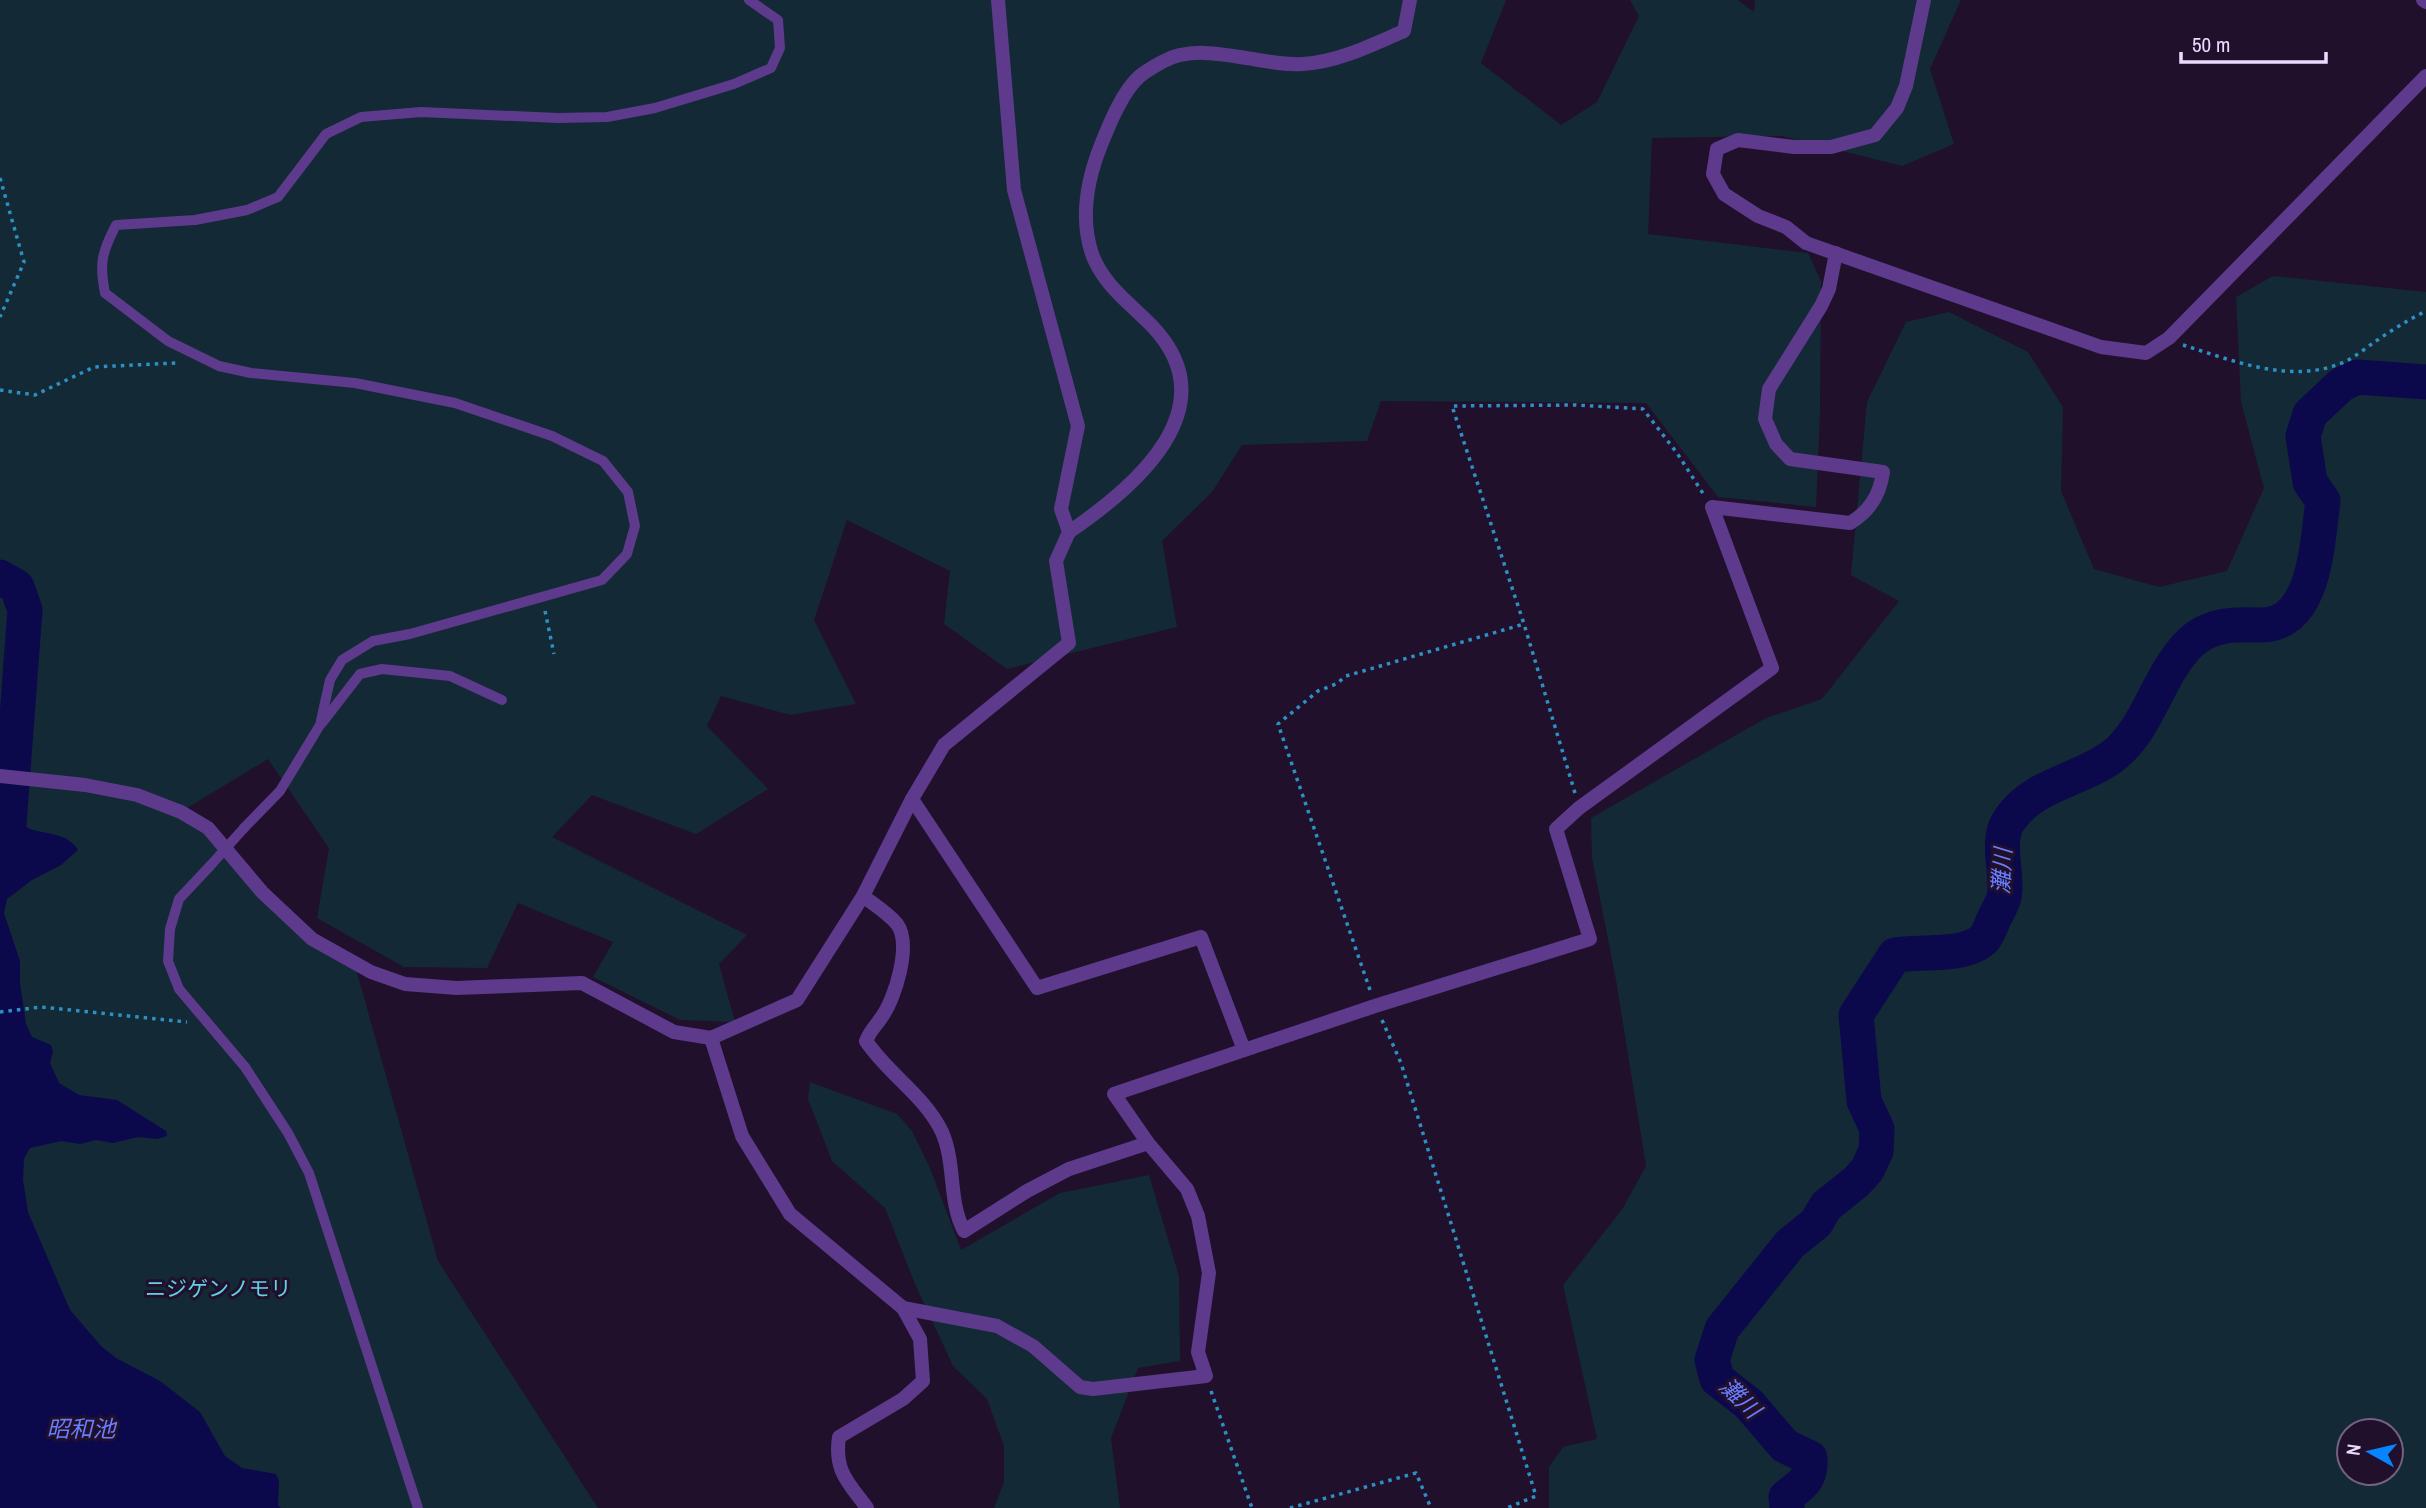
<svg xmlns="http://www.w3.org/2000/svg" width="2426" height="1508" font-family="'Archivo Narrow','Noto Sans JP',sans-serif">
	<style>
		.green { fill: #132936; fill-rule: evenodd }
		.water { fill: #0b094c }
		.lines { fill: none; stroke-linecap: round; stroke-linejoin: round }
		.river { stroke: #0b094c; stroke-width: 35 }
		.path { stroke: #2c90c2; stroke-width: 3.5; stroke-dasharray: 3.5 5; stroke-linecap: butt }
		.service { stroke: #5e3a8c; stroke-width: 10 }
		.minor { stroke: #5e3a8c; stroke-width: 14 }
		.tertiary { stroke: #5e3a8c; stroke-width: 14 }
		.service-bridge { stroke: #5e3a8c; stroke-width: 10 }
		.labels { text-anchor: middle; stroke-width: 6; stroke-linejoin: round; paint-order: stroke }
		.park-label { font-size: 21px; fill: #61d2e5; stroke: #20102c }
		.water-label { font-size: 23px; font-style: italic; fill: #697eff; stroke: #20102c }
	</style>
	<rect width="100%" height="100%" fill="#20102c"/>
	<g class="green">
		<path d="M0,0H1506L1481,63L1561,125L1597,102L1639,16L1630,0H1738L1754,12L1755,0H1961L1930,69L1954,144L1902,166L1782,136L1652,138L1648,234L1808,253L1821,281L1820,411L1816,507L1718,497L1646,403L1381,401L1367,441L1242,445L1212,492L1162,541L1177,627L1007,669L944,624L950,571L847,520L814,620L856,704L790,715L721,696L707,726L768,789L696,834L592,795L552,837L747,935L719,964L735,1022L680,1020L593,977L613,942L518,903L487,968L404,967L317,918L329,848L268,759L182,811L356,969L438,1261L598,1508H0V795L16,794L22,762L0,750Z"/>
		<path d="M2273,276L2426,292V1508H1549V1467L1563,1447L1597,1439L1563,1285L1623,1208L1646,1166L1616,980L1592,858L1591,818L1766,718L1822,699L1899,601L1851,575L1867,402L1906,322L1949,312L2028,352L2063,407L2061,491L2094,569L2159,587L2227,571L2264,488L2241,402L2236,297ZM2349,1431H2391V1473H2349Z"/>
		<path d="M810,1082L897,1114L912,1131L930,1168L961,1250L1060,1193L1149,1175L1179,1276L1180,1361L1138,1368L1111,1438L1120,1508H994L1004,1482V1446L987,1399L953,1366L915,1284L885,1208L832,1161L808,1099Z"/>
	</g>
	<path class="water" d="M0,805L13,810L14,817C18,820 23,825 28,828C44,835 68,832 78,850L61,865L32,880L7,899L4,913L20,961V983L26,1024L32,1037L51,1045L53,1052L50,1063L59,1083L79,1095L117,1100L166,1131L167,1136L157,1139L138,1137L113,1143L96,1140L80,1144L61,1141L30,1148L24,1159L23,1180L28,1212L70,1310L101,1346L116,1358L160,1381L200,1412L225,1456L242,1468L276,1474L279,1481L278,1505L281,1508H0Z"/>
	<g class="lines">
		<g class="river">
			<path d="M0,577L17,587L25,610L9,824"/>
			<path d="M1787,1508L1786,1497C1802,1484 1811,1481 1810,1458L1785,1446L1749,1404L1717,1379L1712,1360L1722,1329L1790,1244L1816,1223L1826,1206L1856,1182L1867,1170L1876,1151L1877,1129L1864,1101L1856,1015L1895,955C1920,951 1964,957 1983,940C1988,935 1990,928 1993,921C1996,914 2002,905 2004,897C2009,874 1994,840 2010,819C2035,783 2080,781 2113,756C2149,728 2157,676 2190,643C2210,624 2234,624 2259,625C2316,627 2317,542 2323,501L2310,482L2303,436L2310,414L2342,384L2358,377L2426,382"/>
		</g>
		<g class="path">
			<path d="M0,178L24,262L0,317"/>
			<path d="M2183,345C2234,361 2292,385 2344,362C2355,357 2366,348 2376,341C2392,330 2408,320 2426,311"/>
			<path d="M0,390L35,395L94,367L176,363"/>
			<path d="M545,611L554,654"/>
			<path d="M1575,793L1524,624L1452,406L1575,405L1643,409L1677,453L1704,495"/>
			<path d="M1370,990L1278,724L1318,691L1336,684L1346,676L1524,624"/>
			<path d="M0,1012L41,1007L187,1022"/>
			<path d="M1382,1020L1401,1063L1536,1496L1507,1508"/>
			<path d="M1211,1391L1252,1508"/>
			<path d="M1290,1508L1416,1473L1431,1508"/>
		</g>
		<g class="service">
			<path d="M322,723L360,674L382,669L450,676L502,700"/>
			<path d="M244,828L280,791L320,725L330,680L342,660L373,641L410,634L602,580L627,554L635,526L628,492L603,461L552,436L455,403L355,383L251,373L219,366L168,341L105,293C99,263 102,252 116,225L195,220L247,210L278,197L326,134L361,117L421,112L558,118L607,117L655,108L734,84L771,68L780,48L778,20L749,0"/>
			<path d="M210,866L179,899L170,929L168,961L179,989L245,1067L288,1133L309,1173L418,1508"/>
		</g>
		<g class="minor">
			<path d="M1924,0L1906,86L1897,108L1875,135L1831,147H1794L1738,140L1717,149L1713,174L1724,194L1758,216L1786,227L1806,243L2101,347L2146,353L2169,338L2426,76"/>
			<path d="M2423,0L2426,2"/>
			<path d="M0,776L85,785L137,795L181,812L208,828L262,892L312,939L371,972L405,984L457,988L582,983L674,1032L711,1038L797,1000L863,896L912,799L944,745L1069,643L1056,561L1069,532L1061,509L1078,426L1014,190L998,0"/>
			<path d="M912,799L1037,988L1201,937L1244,1050"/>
			<path d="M863,896C873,904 888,913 897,924C912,944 895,1000 881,1018C875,1027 870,1031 866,1041C888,1074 925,1096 942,1132C956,1164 948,1201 964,1231L1027,1191L1069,1169L1148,1143"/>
			<path d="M711,1038L742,1136L790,1214L903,1308L920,1339L923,1381L903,1399L839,1437C834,1471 848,1482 867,1508"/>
			<path d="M903,1308L997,1326L1033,1346L1080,1387L1093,1389L1206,1376L1198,1352L1209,1273L1198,1216L1187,1189L1148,1143L1114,1094L1375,1006L1590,939L1556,829L1579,808L1772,668L1712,507L1850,523C1870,511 1880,495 1883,472L1790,459L1776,444L1765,419L1769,389L1821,306L1829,289L1836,253"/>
		</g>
		<path class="tertiary" d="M1069,532C1135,487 1229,408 1153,327C1131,304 1103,285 1092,254C1080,218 1087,180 1101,145C1109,125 1123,90 1140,76C1146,71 1155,66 1162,62C1202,39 1260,67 1303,64C1338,62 1372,45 1404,31L1410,0"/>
		<path class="service-bridge" d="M210,866L244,828"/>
	</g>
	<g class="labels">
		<g class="park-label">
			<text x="218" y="1296">ニジゲンノモリ</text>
		</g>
		<g class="water-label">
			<text transform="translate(2002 871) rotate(-87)" y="8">灘川</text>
			<text transform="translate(1740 1398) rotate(44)" y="8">灘川</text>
			<text x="81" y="1437">昭和池</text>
		</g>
	</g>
	<g transform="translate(2370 1452) rotate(278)"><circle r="33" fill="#20102c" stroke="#726180" stroke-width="2"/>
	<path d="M0-5L12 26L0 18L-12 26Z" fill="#0784ff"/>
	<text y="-10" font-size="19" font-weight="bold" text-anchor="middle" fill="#eddbff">N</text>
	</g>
	<path d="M2181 52v10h145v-10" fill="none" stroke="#eddbff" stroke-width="3.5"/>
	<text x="2192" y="52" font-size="21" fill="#eddbff" stroke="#20102c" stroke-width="5" paint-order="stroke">50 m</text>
</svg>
